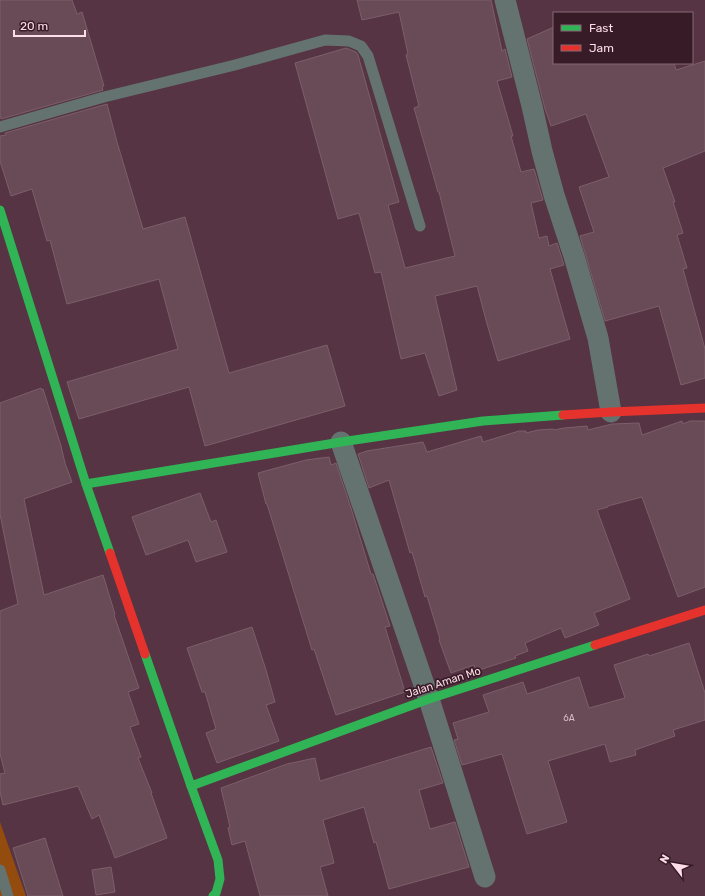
<svg xmlns="http://www.w3.org/2000/svg" width="705" height="896" font-family="Rubik,sans-serif">
	<style>
		.green { fill: #934c0d }
		.building { fill: #684b57; stroke: #7b5f6a }
		.lines { fill: none; stroke-linecap: round; stroke-linejoin: round }
		.lane { stroke: #647370; stroke-width: 11 }
		.street { stroke: #647370; stroke-width: 21 }
		.fast { stroke: #30b455; stroke-width: 9 }
		.jam { stroke: #e5322d; stroke-width: 9 }
		.labels { text-anchor: middle; stroke-width: 3.5; stroke-linejoin: round; paint-order: stroke }
		.number-label { font-size: 9px; fill: #d8b8c4 }
		.street-label { font-size: 11px; fill: #fddde8; stroke: #371b27 }
	</style>
	<rect width="100%" height="100%" fill="#563443"/>
	<path class="green" d="M0,822L26,896H0Z"/>
	<g class="building">
		<path d="M0,0H72L77,14L82,12L104,86L102,87L103,90L1,119L0,115Z"/>
		<path d="M357,0H491L502,51L505,49L512,77L497,81L513,136H511L521,172L534,169L543,200L531,203L539,238L547,236L549,246L557,243L564,265L550,269L570,339L498,361L487,324L477,286L435,296L457,390L439,396L425,353L401,359L381,272L375,273L359,213L338,219L295,63L346,48L356,52L358,55L399,202L388,205L405,268L455,256L439,192H438L414,108L419,106L406,55L408,54L399,12L362,20Z"/>
		<path d="M554,27V63H674L676,70L705,61V151L663,168L675,202H673L683,233L677,235L687,268L683,269L705,349V378L681,385L659,306L605,321L580,236L594,232L579,187L609,177L586,114L551,126L545,109L527,39Z"/>
		<path d="M107,104L117,142L143,229L185,217L229,373L327,345L345,406L205,446L189,387L79,419L67,382L178,349L159,279L67,304L50,240L47,241L32,189L11,196L0,161V136L6,135L5,133Z"/>
		<path d="M41,388L42,390L43,389L61,446L65,463L72,482L24,499L44,595L103,575L115,614L114,615L139,688L128,692L139,724L130,727L141,757L138,758L152,793H151L167,838L115,858L99,815L92,819L78,786L3,805L0,792V774L5,773L0,754V611L18,604L0,514V403Z"/>
		<path d="M682,421L683,424L690,421H705V587L678,597L642,497L608,506V507L597,510L630,599L594,613L599,625L565,638L561,628L525,643L528,651L515,656L516,658L476,671L474,665L451,673L439,640L440,639L427,596L425,597L412,552L410,553L389,480L369,488L358,454L367,451L423,442L427,452L481,436L483,442L519,431H526V433L538,430L553,429L554,430L564,428L587,426L588,430L612,424L639,423L642,435Z"/>
		<path d="M329,457L331,465L336,463L351,508L371,574H373L377,586L390,626L385,627L405,692L336,715L314,649L312,650L267,504H266L258,473L306,460Z"/>
		<path d="M200,493L211,522L216,520L227,552L196,562L188,540L146,555L132,517Z"/>
		<path d="M252,627L266,670L275,702L266,705L279,741L217,763L206,733L216,729L205,692H202L187,648Z"/>
		<path d="M689,643L705,693V720L673,730L675,736L635,750L636,755L610,762L605,744L548,761L567,822L527,834L502,754L462,765L454,740L458,739L453,723L489,712L483,695L523,682L527,694L579,677L589,708L625,698L614,665L648,654L649,656Z"/>
		<path d="M431,747L443,783L419,790L430,829L455,822L469,867L389,889L376,842L374,843L364,807L323,820L334,863L320,867L328,896H260L245,841L232,845L228,828L230,827L221,788L287,764L315,758L320,781Z"/>
		<path d="M45,838L63,896H28L13,848Z"/>
		<path d="M111,867L115,892L96,895L92,870Z"/>
	</g>
	<g class="lines">
		<g class="lane">
			<path d="M0,127L104,97L235,65L325,40L349,41L361,46L368,56L420,226"/>
			<path d="M0,870L8,896"/>
		</g>
		<g class="street">
			<path d="M505,0L532,106L542,151L554,195L574,256L598,338L611,412"/>
			<path d="M341,442L429,699L485,877"/>
		</g>
		<g class="fast">
			<path d="M0,210L86,484L110,553"/>
			<path d="M86,484L341,442L483,421L563,415"/>
			<path d="M145,654L191,786L218,860L220,879L216,893L213,896"/>
			<path d="M191,786L429,699L595,645"/>
		</g>
		<g class="jam">
			<path d="M563,415L611,412L705,408"/>
			<path d="M110,553L145,654"/>
			<path d="M595,645L705,610"/>
		</g>
	</g>
	<g class="labels">
		<g class="number-label">
			<text x="569" y="721">6A</text>
		</g>
		<g class="street-label">
			<text transform="translate(443 682) rotate(-18)" y="4">Jalan Aman Mo</text>
		</g>
	</g>
	<rect x="553" y="12" width="140" height="52" fill="#371b27" stroke="#866974"/>
	<rect x="561" y="25" width="20" height="6" fill="#30b455" stroke="#866974"/>
	<text x="589" y="32" font-size="12" fill="#fddde8">Fast</text>
	<rect x="561" y="45" width="20" height="6" fill="#e5322d" stroke="#866974"/>
	<text x="589" y="52" font-size="12" fill="#fddde8">Jam</text>
	<g transform="translate(673 864) rotate(301)" stroke="#371b27" stroke-width="3" paint-order="stroke">
	<path d="M0-3L7 15L0 10L-7 15Z" fill="#fddde8"/>
	<text y="-6" font-size="11" font-weight="bold" text-anchor="middle" fill="#fddde8">N</text>
	</g>
	<path d="M14 30v6h71v-6" fill="none" stroke="#fddde8" stroke-width="2"/>
	<text x="20" y="30" font-size="12" fill="#fddde8" stroke="#371b27" stroke-width="3" paint-order="stroke">20 m</text>
</svg>
